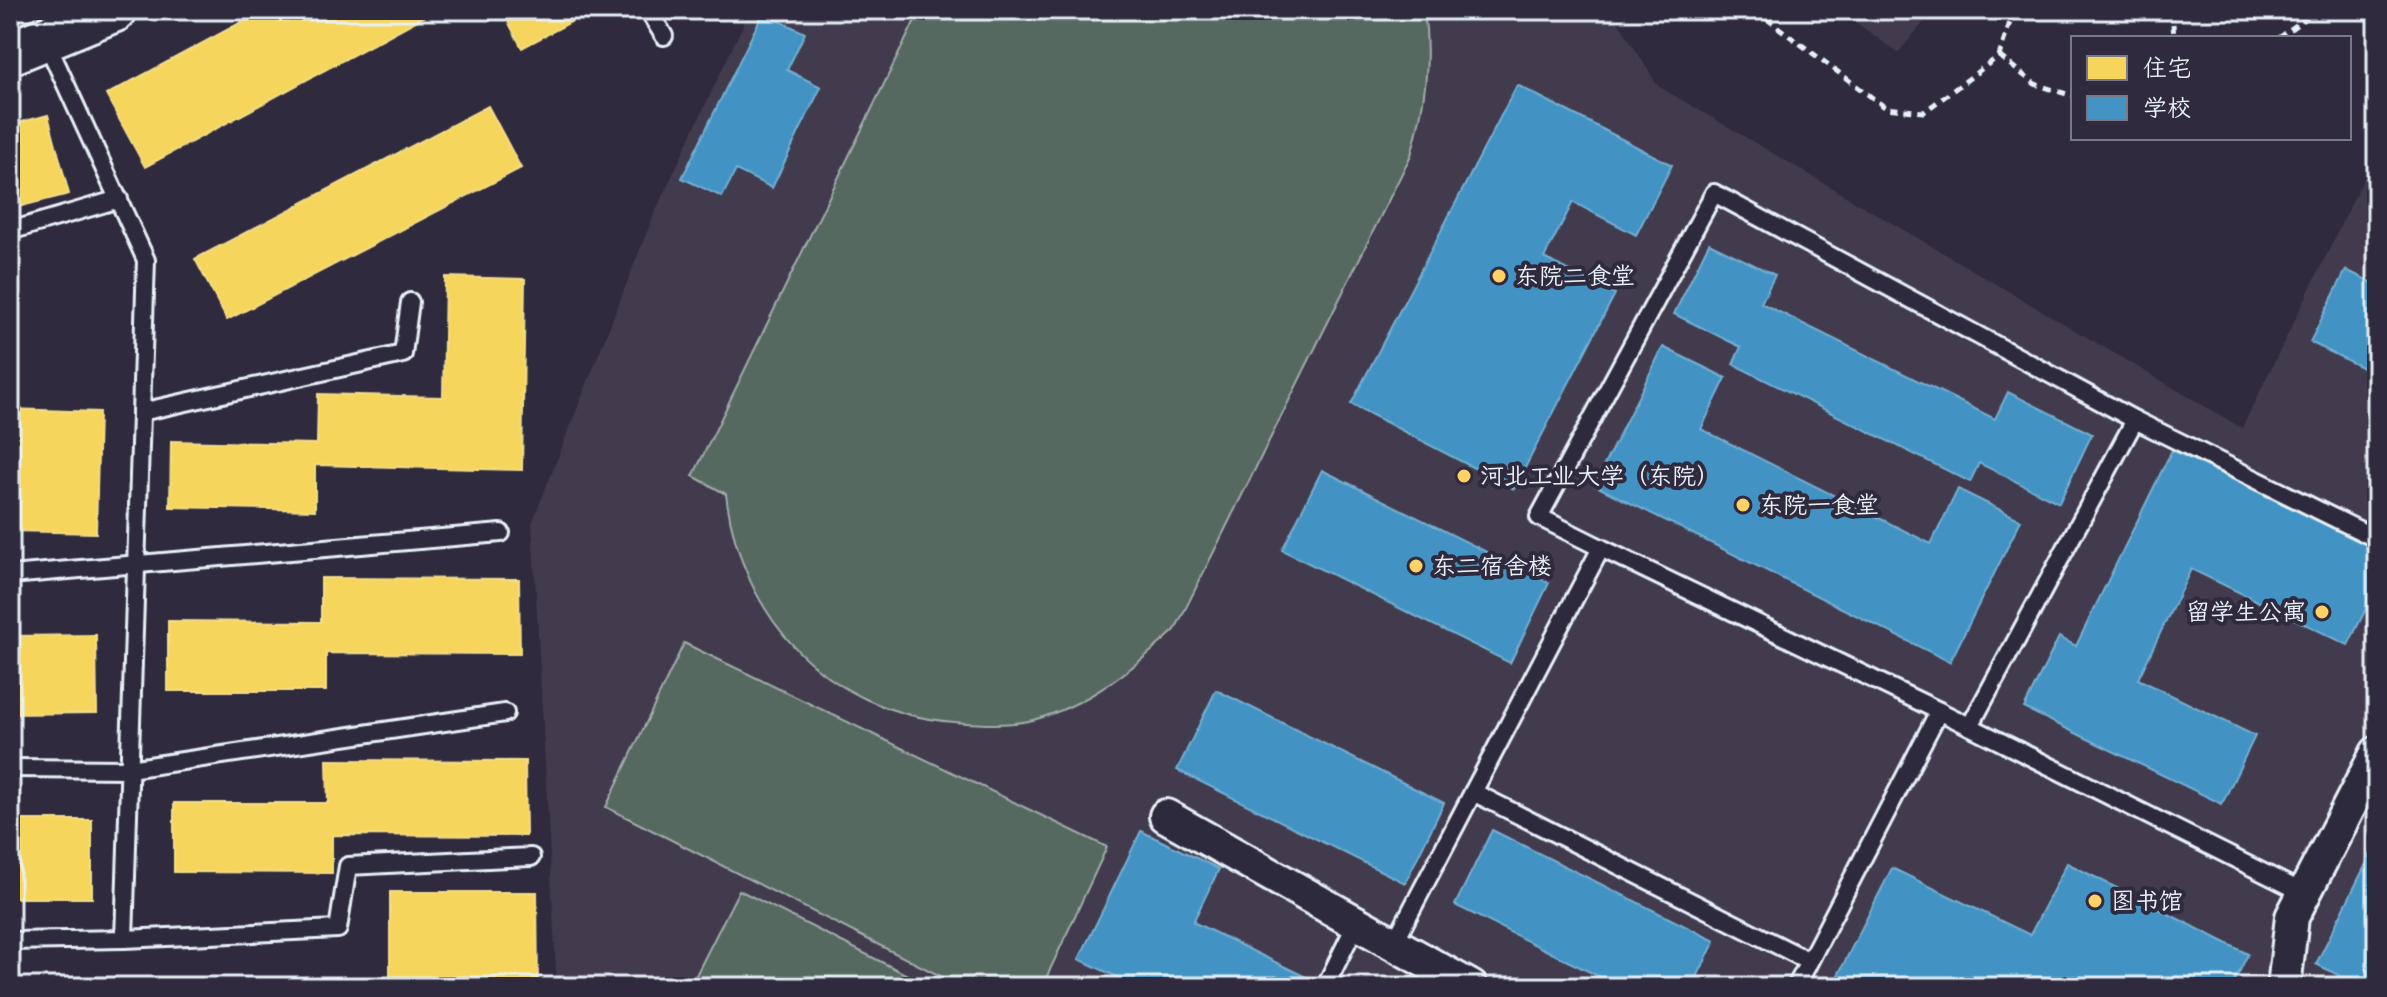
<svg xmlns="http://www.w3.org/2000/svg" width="2387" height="997" font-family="Delius,'LXGW WenKai TC',sans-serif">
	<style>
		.built { fill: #423a4e }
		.garden { fill: #576961; stroke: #a0adac; stroke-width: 2 }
		.homes { fill: #f6d55c; stroke: #f2dd8b; stroke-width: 2 }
		.schools { fill: #4393c3; stroke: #74afd3; stroke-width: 2 }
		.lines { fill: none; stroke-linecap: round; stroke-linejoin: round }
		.service-casing { stroke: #e8f1f8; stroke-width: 22 }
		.minor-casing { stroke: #e8f1f8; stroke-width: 38 }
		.tertiary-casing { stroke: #e8f1f8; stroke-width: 48 }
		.path { stroke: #e8f1f8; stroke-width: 5; stroke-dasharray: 8 6; stroke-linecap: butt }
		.service { stroke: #2f2a3d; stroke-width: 16 }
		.minor { stroke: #2f2a3d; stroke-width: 32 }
		.tertiary { stroke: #2f2a3d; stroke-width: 42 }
		.poi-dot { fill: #ffd166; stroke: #2f2a3d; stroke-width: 3 }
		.labels { text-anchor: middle; stroke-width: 8; stroke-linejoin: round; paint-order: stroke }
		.poi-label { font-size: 24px; fill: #e8f1f8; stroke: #2f2a3d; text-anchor: start }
	</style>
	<rect width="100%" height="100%" fill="#2f2a3d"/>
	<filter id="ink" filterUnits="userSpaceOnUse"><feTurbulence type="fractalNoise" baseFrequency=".0125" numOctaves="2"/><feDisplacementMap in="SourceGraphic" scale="16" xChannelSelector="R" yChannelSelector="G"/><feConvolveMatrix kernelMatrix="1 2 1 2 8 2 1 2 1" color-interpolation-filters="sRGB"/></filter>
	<g filter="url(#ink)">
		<g class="built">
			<path d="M750,10H1611L1658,86L2242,428L2377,151V987H557L532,523L654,214Z"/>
			<path d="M1839,10H1934L1898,53Z"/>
		</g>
		<g class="garden">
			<path d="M920,10H1424C1431,61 1425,105 1411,155L1175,630C1134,668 1089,705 1033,720C1009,726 979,724 954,722C828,712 741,619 726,494L693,476Z"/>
			<path d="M684,643L1107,847L1042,987H962L606,807Z"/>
			<path d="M739,890L931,987H690Z"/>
		</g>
		<g class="homes">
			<path d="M264,10H436L145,167L106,95Z"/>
			<path d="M502,10H577L580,17L522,48Z"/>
			<path d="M488,106L521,168L227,320L195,259Z"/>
			<path d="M48,115L69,194L10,209V125Z"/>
			<path d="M445,277L525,279L522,470L315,465V510L170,507L171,441L317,444L318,394L443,397Z"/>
			<path d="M11,409L99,412L96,533L10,531Z"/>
			<path d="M321,578L519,579L520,654L326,653V691H168V621L321,622Z"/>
			<path d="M96,635L97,713L10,714V636Z"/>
			<path d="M327,760L525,761L526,836L332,835V873L174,872V803H328Z"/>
			<rect x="10" y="820" width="82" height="78"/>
			<path d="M390,892H537L538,987H390Z"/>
		</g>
		<g class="schools">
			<path d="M763,13L805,33L787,70L821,87L772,188L736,170L722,197L682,178Z"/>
			<path d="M1517,85L1672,165L1636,235L1573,202L1544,258L1615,294L1514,489L1351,404Z"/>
			<path d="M1709,243L1775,275L1761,303L1995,419L2008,392L2092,434L2059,503L1979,463L1970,482L1733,364L1741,347L1674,314Z"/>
			<path d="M2346,270L2377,285V375L2310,342Z"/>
			<path d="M1663,347L1726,378L1701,429L1931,544L1958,489L2021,520L1950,662L1594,485Z"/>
			<path d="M2172,450L2377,550V587L2348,645L2191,569L2138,679L2255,736L2222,804L2024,708L2059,637L2076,646Z"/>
			<path d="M1322,470L1549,583L1510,663L1282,550Z"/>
			<path d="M1216,690L1444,803L1405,883L1177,770Z"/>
			<path d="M1492,830L1715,941L1692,987H1620L1455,905Z"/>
			<path d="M1141,831L1219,869L1193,922L1308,978L1303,987H1138L1079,959Z"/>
			<path d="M2377,842V987H2362L2316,964Z"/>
			<path d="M2067,863L2248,954L2232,987H1832L1892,868L2030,935Z"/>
		</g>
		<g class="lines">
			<g class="service-casing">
				<g id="service">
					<path d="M648,10L664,36"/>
					<path d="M10,231L119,199"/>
					<path d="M141,412L403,354L410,302"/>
					<path d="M1601,548L1539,517L1714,193L2135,420"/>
					<path d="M10,575L501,533"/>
					<path d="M1970,726L2135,420L2377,539"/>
					<path d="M10,768L129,769L505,713"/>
					<path d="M1473,792L1809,961"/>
					<path d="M124,939L338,929L348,866L531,857"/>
					<path d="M10,941L124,939L146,260L45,39"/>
					<path d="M1394,943L1601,548L1939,711"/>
					<path d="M1325,987L1357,922"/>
					<path d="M1796,987L1939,711L2304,893"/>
				</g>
			</g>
			<g class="minor-casing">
				<g id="minor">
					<path d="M1166,816L1471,987"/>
					<path d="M2284,987L2292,917L2377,753"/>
				</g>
			</g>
			<g class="tertiary-casing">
				<path id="tertiary" d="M10,53L115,10"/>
			</g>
			<g class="path">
				<path d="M1755,10L1886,108L1924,112L1999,56L2014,10"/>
				<path d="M2172,10L2174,38"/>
				<path d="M2279,38L2316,10"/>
				<path d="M1999,56L2035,84L2073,96"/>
			</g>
			<use href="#service" class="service"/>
			<use href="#minor" class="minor"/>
			<use href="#tertiary" class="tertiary"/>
		</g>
	</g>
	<g class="poi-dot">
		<circle cx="1499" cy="276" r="8"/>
		<circle cx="1464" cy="476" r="8"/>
		<circle cx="1743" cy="505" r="8"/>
		<circle cx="1416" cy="566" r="8"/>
		<circle cx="2322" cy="612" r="8"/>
		<circle cx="2095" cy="901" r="8"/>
	</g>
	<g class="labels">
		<g class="poi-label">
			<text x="1515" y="284">东院二食堂</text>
			<text x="1480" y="484">河北工业大学（东院）</text>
			<text x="1759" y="513">东院一食堂</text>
			<text x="1432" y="574">东二宿舍楼</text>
			<text x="2306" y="620" text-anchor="end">留学生公寓</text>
			<text x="2111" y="909">图书馆</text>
		</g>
	</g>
	<rect width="2387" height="997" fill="none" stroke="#2f2a3d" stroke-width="40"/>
	<rect x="20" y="20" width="2347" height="957" fill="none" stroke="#e8f1f8" stroke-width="3" filter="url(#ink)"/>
	<rect x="2071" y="36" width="280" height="104" fill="#2f2a3d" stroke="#797a88" stroke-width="2"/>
	<rect x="2087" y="56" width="40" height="24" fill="#f6d55c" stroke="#797a88" stroke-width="2"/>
	<text x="2143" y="76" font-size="24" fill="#e8f1f8">住宅</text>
	<rect x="2087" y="96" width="40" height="24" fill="#4393c3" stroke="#797a88" stroke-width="2"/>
	<text x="2143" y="116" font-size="24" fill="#e8f1f8">学校</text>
</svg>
